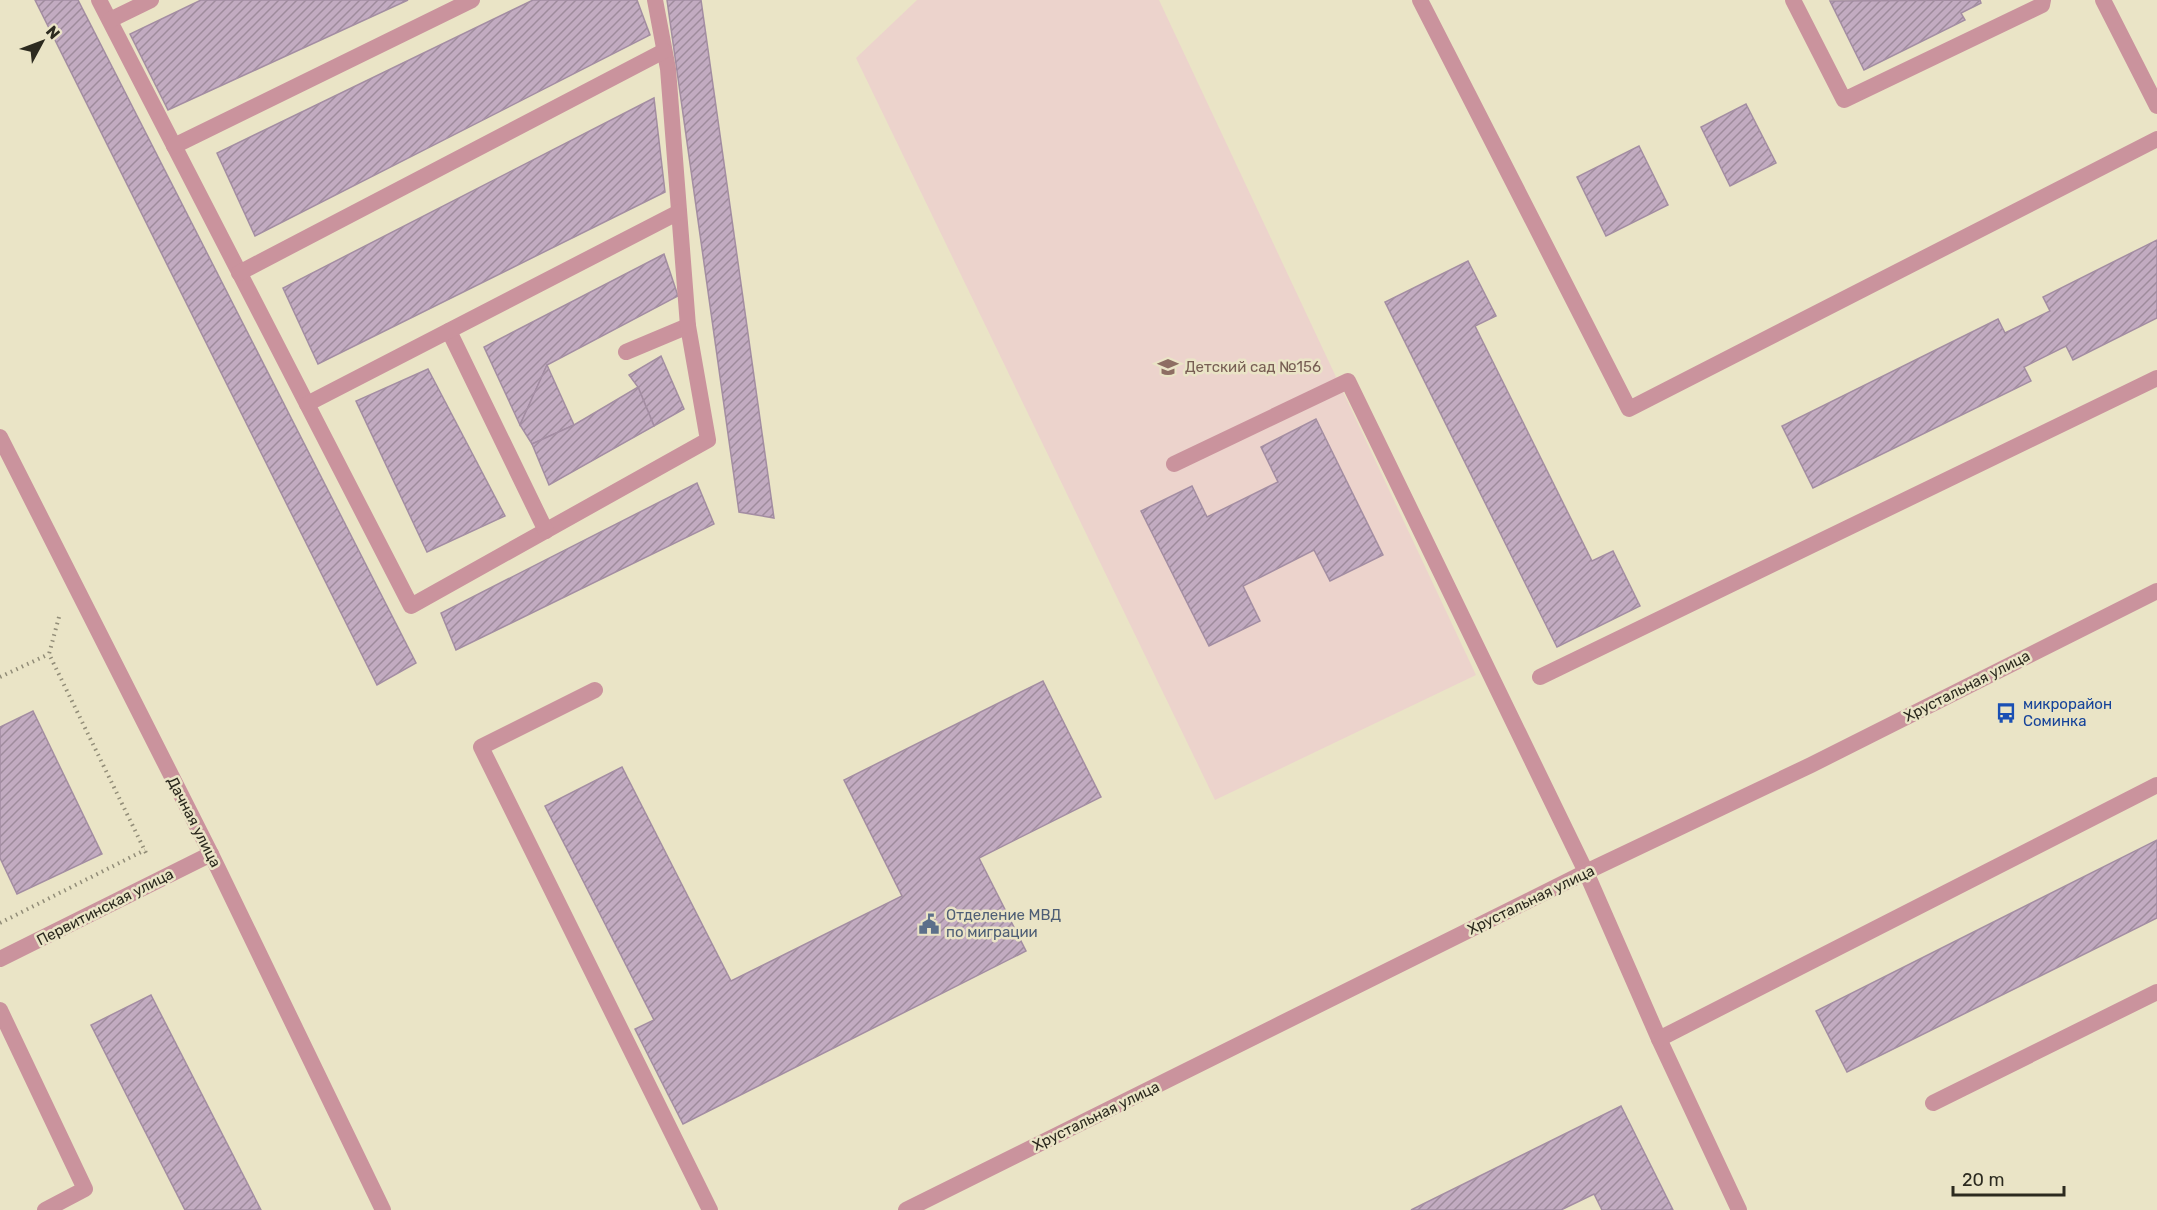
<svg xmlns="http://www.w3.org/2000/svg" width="2157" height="1210" font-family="Rubik,sans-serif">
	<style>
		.education { fill: #ecd3cc }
		.building { fill: url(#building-hatch); stroke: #a38da2; stroke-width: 1.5 }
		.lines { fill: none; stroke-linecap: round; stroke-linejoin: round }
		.path { stroke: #928d78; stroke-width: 4; stroke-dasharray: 1.5 4.5; stroke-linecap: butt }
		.service { stroke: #ca939d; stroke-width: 16 }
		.minor { stroke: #ca939d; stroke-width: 16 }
		.tertiary { stroke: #ca939d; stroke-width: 16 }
		.labels { text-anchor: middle; stroke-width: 5; stroke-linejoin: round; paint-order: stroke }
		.education-label { font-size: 15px; fill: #785e54; stroke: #eae4c6; text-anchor: start }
		.street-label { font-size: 15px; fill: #2c2a1f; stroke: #eae4c6 }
		.transit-label { font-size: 15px; fill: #164399; stroke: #eae4c6; text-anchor: start }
		.service-label { font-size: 15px; fill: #4e5e75; stroke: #eae4c6; text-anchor: start }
	</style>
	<defs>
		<pattern id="building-hatch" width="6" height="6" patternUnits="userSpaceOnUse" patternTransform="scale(1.5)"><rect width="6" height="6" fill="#c2abc1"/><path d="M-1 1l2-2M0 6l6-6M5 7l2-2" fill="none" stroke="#9e8b9c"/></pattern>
	</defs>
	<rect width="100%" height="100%" fill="#eae4c6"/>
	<path class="education" d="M917,0H1159L1476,675L1215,800L856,58Z"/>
	<g class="building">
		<path d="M35,0H78L416,663L377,685Z"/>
		<path d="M201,0H408L168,110L130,34Z"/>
		<path d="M533,0H637L650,35L255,236L217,153Z"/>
		<path d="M667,0H701L774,518L739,512Z"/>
		<path d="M1980,0L1981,3L1961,13L1965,20L1864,70L1830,1Z"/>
		<path d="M654,98L665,192L318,364L283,288Z"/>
		<path d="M1746,104L1776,163L1730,186L1701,127Z"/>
		<path d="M1639,146L1668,205L1606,236L1577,177Z"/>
		<path d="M2157,240V318L2073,360L2066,346L2024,367L2031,381L1813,488L1782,426L1998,319L2005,333L2050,311L2043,297Z"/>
		<path d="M664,254L678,296L547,365L520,425L484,347Z"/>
		<path d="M1468,261L1496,316L1475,326L1592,561L1613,551L1640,606L1557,647L1385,302Z"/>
		<path d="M661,356L684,409L654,426L638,387L629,375Z"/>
		<path d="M547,365L574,425L532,444L520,425Z"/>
		<path d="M428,369L505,516L427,552L356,401Z"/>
		<path d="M638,387L654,426L549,485L532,444L574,425Z"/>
		<path d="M1316,419L1383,555L1330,581L1314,550L1243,586L1260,621L1209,646L1141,511L1192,486L1207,517L1278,482L1261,447Z"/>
		<path d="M697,483L714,524L456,650L441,613Z"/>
		<path d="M1043,681L1101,797L979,858L1026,951L683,1124L635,1029L654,1020L545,806L622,767L731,981L902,896L844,780Z"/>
		<path d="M33,711L102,854L17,894L0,858V727Z"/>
		<path d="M2157,840V918L1847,1072L1816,1011Z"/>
		<path d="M151,995L261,1210H185L91,1025Z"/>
		<path d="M1621,1106L1673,1210H1602L1594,1194L1561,1210H1411Z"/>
	</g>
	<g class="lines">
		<g class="path">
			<path d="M59,617L49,654L147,855"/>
			<path d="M0,677L49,654"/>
			<path d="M0,923L145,850"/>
		</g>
		<g class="service">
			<path d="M1420,0L1629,409L2157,139"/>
			<path d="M1793,0L1844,100L2042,5L2043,0"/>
			<path d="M2103,0L2157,106"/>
			<path d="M1174,464L1348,381L1586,872L1659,1039L1739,1210"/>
			<path d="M1540,677L2157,378"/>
			<path d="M595,690L481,747L710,1210"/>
			<path d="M0,1010L85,1189L45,1210"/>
			<path d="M1659,1039L2157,785"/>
			<path d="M1933,1103L2157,992"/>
		</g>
		<g class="minor">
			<path d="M99,0L411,606L708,440L688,326L626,352"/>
			<path d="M655,0L668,69L688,326"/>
			<path d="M110,20L151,0"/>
			<path d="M174,146L472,0"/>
			<path d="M239,273L664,51"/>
			<path d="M449,331L546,531"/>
			<path d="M307,404L679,212"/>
			<path d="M0,437L211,854L383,1210"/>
			<path d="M0,959L211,854"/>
		</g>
		<path class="tertiary" d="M906,1210L1586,872L1811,765L2157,591"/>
	</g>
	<defs>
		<g id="school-bare" transform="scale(1.62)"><path d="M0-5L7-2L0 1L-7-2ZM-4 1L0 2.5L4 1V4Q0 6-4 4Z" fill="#8d6e63" stroke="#eae4c6" stroke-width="2.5" paint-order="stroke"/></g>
		<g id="bus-bare" transform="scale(1.62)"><path d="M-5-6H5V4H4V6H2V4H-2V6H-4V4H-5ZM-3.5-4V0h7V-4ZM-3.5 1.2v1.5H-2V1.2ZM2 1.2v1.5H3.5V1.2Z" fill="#1a4fb4" stroke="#eae4c6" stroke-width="2.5" paint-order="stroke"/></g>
		<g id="civic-bare" transform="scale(1.62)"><path d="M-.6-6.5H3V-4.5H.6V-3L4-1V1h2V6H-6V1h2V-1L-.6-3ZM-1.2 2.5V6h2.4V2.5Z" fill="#5c6f8a" stroke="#eae4c6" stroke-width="2.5" paint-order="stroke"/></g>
	</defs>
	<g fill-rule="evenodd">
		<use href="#school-bare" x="1168" y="367"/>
		<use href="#bus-bare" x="2006" y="713"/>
		<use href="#civic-bare" x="929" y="924"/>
	</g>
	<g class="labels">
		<g class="education-label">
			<text x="1185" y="372">Детский сад №156</text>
		</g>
		<g class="street-label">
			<text transform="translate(1967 686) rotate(-27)" y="5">Хрустальная улица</text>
			<text transform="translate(194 822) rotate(63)" y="5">Дачная улица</text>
			<text transform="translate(1531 900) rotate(-26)" y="5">Хрустальная улица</text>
			<text transform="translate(105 907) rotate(-27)" y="5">Первитинская улица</text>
			<text transform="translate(1096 1116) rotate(-26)" y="5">Хрустальная улица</text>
		</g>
		<g class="transit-label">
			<text x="2023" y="709">микрорайон<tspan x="2023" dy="17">Соминка</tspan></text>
		</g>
		<g class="service-label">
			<text x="946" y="920">Отделение МВД<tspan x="946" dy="17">по миграции</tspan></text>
		</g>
	</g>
	<g transform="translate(42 42) rotate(49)" stroke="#eae4c6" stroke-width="4.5" paint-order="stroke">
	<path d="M0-4.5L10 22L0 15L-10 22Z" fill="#2c2a1f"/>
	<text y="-9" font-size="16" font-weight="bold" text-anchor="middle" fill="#2c2a1f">N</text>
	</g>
	<path d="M1953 1186v9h111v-9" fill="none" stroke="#2c2a1f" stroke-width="3"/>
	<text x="1962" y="1186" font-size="18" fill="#2c2a1f" stroke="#eae4c6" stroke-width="4.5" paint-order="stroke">20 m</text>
</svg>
